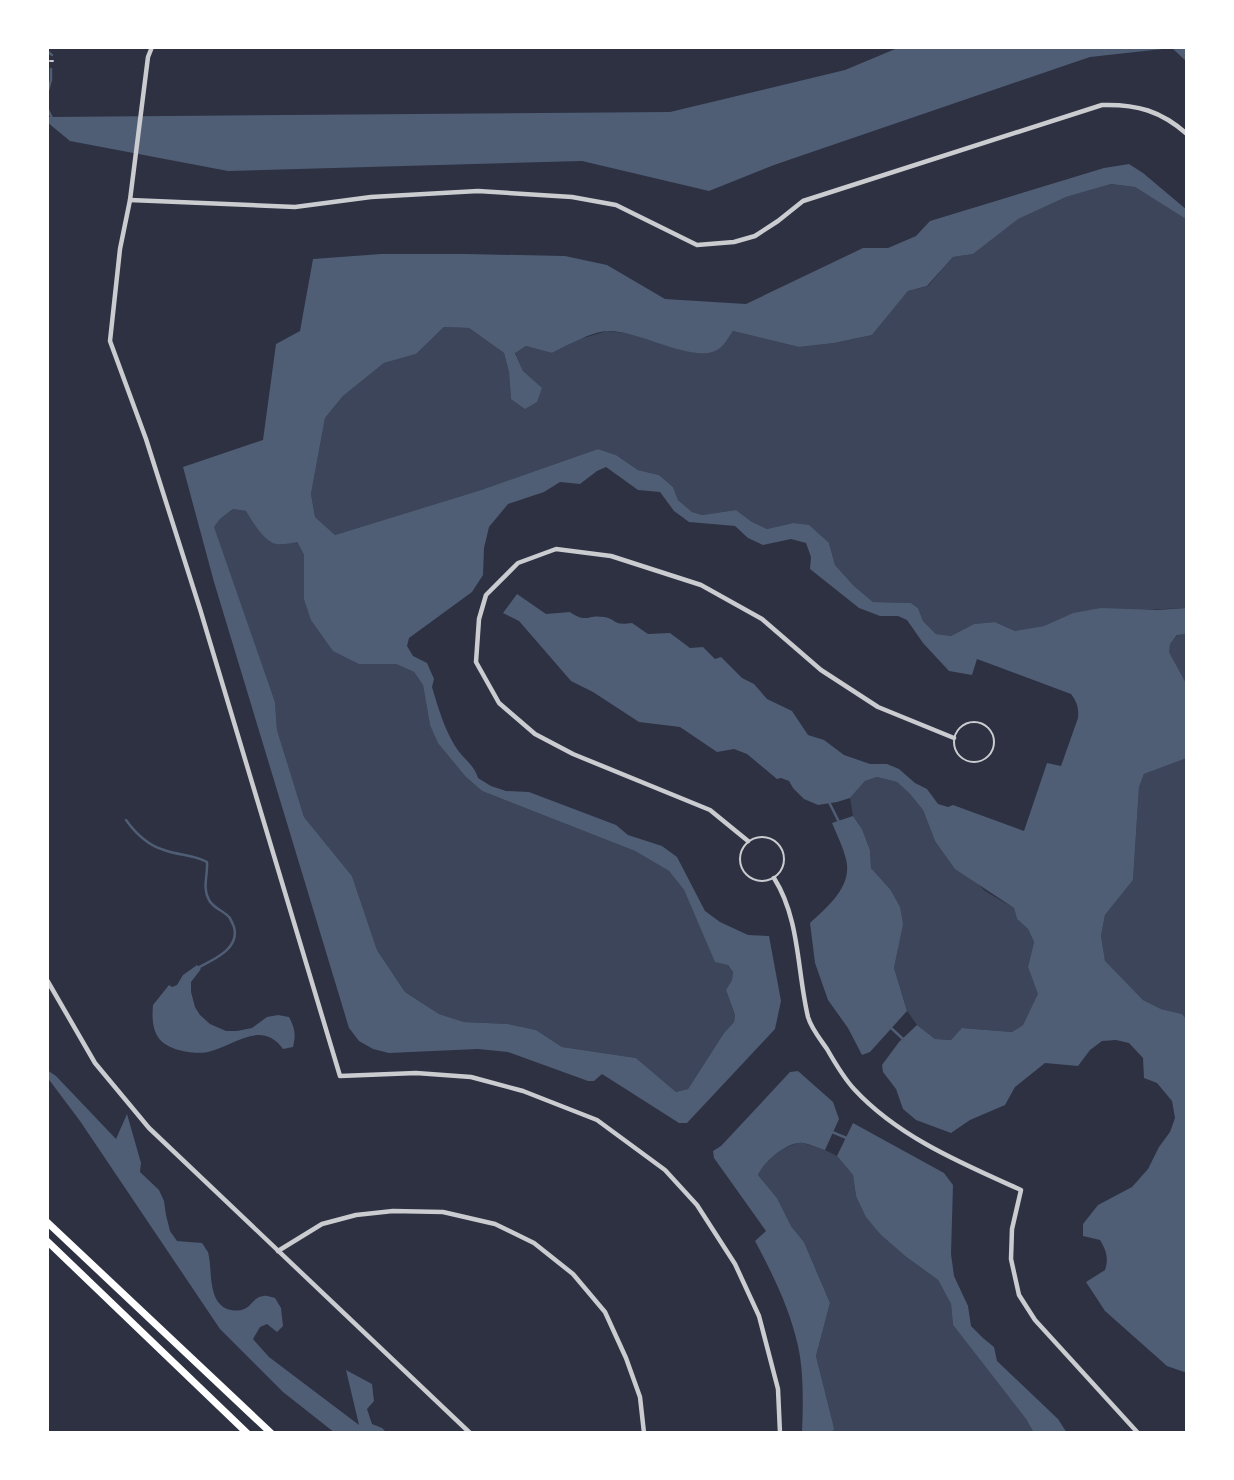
<svg xmlns="http://www.w3.org/2000/svg" width="1234" height="1480" font-family="'Times New Roman',serif">
	<style>
		.green { fill: #3c4559 }
		.water { fill: #4f5d75; fill-rule: evenodd }
		.lines { fill: none; stroke-linecap: round; stroke-linejoin: round }
		.stream { stroke: #4f5d75; stroke-width: 2.5 }
		.service { stroke: #caccd0; stroke-width: 2 }
		.minor { stroke: #caccd0; stroke-width: 4.5 }
		.trunk { stroke: #fff; stroke-width: 7 }
	</style>
	<rect width="100%" height="100%" fill="#2d3142"/>
	<g class="green">
		<path d="M1111,184L1135,187L1187,219V608L1073,613L1045,626L1015,631L995,622L974,624L951,636L936,634L923,621L918,608L911,603L873,602L854,586L835,565L829,543L793,523L767,529L752,522L736,510L702,515L692,512L678,500L673,487L659,475L638,470L616,455L598,449L481,490L335,535L315,517L311,494L325,418L343,396L384,363L416,354L444,327L469,328L504,353L509,372L511,399L523,371L515,352L526,346L552,353L580,339L607,331L724,344L733,331L799,347L834,343L872,335L908,291L928,286L953,257L973,254L1017,219L1066,197Z"/>
		<path d="M233,509L246,511L258,529L284,544L296,541L304,555V599L359,664H396L414,672L423,685L430,725L466,777L482,791L635,851L669,871L684,890L715,961L728,965L733,972L732,980L726,990L735,1015L734,1022L724,1033L688,1089L676,1092L636,1058L562,1047L536,1030L508,1024L464,1022L439,1014L405,992L377,950L352,876L304,817L277,730L275,702L213,527L220,519Z"/>
		<path d="M1187,634V685L1169,652V644L1178,635Z"/>
		<path d="M1187,758V1020L1182,1014L1161,1009L1143,1000L1105,962L1101,936L1105,915L1133,880L1139,787L1144,774Z"/>
		<path d="M877,777L897,782L910,794L923,810L935,841L985,891L1014,908L1017,919L1028,929L1034,942L1028,967L1039,994L1023,1025L1012,1032L963,1028L951,1040L935,1039L917,1025L907,1011L894,968L898,948L890,889L871,868L870,850L862,829L853,816L850,798L865,781Z"/>
		<path d="M800,1142L825,1150L837,1156L853,1175L856,1196L881,1235L905,1256L938,1280L951,1304L953,1325L1026,1419L1034,1433H833L834,1428L816,1356L830,1303L804,1242L791,1226L777,1198L758,1175C764,1158 784,1147 800,1142Z"/>
	</g>
	<g class="water">
		<path d="M900,47H1187V62L1172,48L1090,57L774,165L709,191L582,161L228,171L70,141L47,122V117L670,112L845,70Z"/>
		<path d="M1129,164L1143,173L1187,210L1186,219L1135,187L1111,184L1066,197L1018,219L973,254L953,257L927,286L908,291L872,335L834,343L799,347L733,331C728,338 724,347 715,351C690,362 638,330 608,331C592,331 567,346 552,353L526,346L515,353L523,371L542,388L537,402L525,409L511,399L509,372L504,353L469,328L444,327L416,354L384,363L343,396L325,418L311,494L315,517L335,535L481,490L598,449L616,455L638,470L659,475L673,487L678,500L692,512L702,515L736,510L752,522L767,529L793,523L809,525L829,543L835,565L854,586L873,602L911,603L918,608L923,621L936,634L951,636L974,624L995,622L1015,631L1044,626L1073,613L1101,608L1157,610L1187,608V634L1177,635L1170,644L1169,652L1187,685V758L1144,774L1139,787L1133,880L1105,915L1101,936L1105,961L1143,1000L1161,1009L1182,1014L1187,1020V1373L1167,1366L1105,1311L1086,1282L1105,1270C1109,1258 1106,1250 1100,1240L1083,1236V1224L1098,1205L1132,1187L1148,1169L1159,1147L1170,1132L1175,1118L1172,1101L1157,1083L1144,1078L1143,1058L1129,1043L1116,1040L1102,1041L1090,1050L1078,1066L1045,1063L1015,1087L1005,1105L970,1120L951,1133L916,1120L903,1109L896,1089L883,1072L882,1065L899,1042L917,1025L935,1039L951,1040L962,1028L1012,1032L1023,1025L1038,994L1028,967L1034,942L1028,929L1017,919L1014,908L955,869L935,841L923,810L910,794L897,782L877,777L865,781L850,798L837,802L818,805L804,799L793,788L789,781L781,778L777,779L747,754L734,749L717,752L680,727L639,722L593,692L571,681L519,621L503,613L517,594L546,614L570,612C587,624 587,614 604,617C617,619 612,626 632,623L648,634L670,633L690,648L703,647L715,659L721,657L742,678L754,684L767,699L792,711L808,735L824,740L844,755L870,764H887L899,769L915,783L927,789L938,804L948,807L953,805L1024,831L1047,763L1061,766L1078,718C1079,708 1077,702 1071,694L977,659L972,675L949,671L923,643L907,620L898,616H880L859,608L810,569L811,557L806,543L791,539L763,545L748,538L735,526L689,522L674,511L660,492L638,490L606,467L597,471L580,484L560,482L544,492L508,504L489,527L484,548L483,575L472,592L409,638L407,646L413,656L427,663L434,679L432,687C438,707 444,728 455,746C462,758 474,764 478,778L491,786L506,791L529,792L616,825L628,835L662,846L677,857L705,911L720,922L748,935L769,936L781,1001L775,1029L687,1123H679L602,1074L594,1081H588L508,1052L478,1049L389,1053L373,1049L359,1041L349,1028L214,582L183,467L263,440L276,344L300,331L313,259L381,254H466L565,256L607,265L665,299L746,304L863,248H888L916,236L930,221L1104,168ZM233,509L246,511C252,521 262,538 273,543C280,546 290,543 297,542L304,555V599L311,620L333,651L359,664H396L414,672L423,685L430,725L438,743L466,777L482,791L635,851L669,871L684,890L715,962L728,965L733,972L732,980L726,990L735,1015L734,1022L724,1033L688,1089L676,1092L636,1058L562,1047L536,1030L508,1024L464,1022L439,1014L405,992L377,950L352,876L304,817L277,730L275,702L214,527L220,519Z"/>
		<path d="M853,816L862,829L870,850L871,868L890,889L900,907L903,924L894,968L907,1011L870,1052L862,1055L848,1028L828,1000L815,963L810,923C827,907 853,887 846,859C843,847 837,835 832,823Z"/>
		<path d="M197,965L201,969L191,982V992L195,1007L200,1015L210,1024L226,1031H237L252,1028L267,1017L278,1015L289,1017C295,1028 296,1035 293,1047L283,1049C261,1019 234,1046 208,1052C193,1055 166,1050 158,1037C152,1028 152,1015 153,1005L169,985L172,987L177,985L183,975Z"/>
		<path d="M47,1070L56,1076L116,1139L127,1114L141,1163L140,1172L159,1190L164,1201L166,1215L170,1231L177,1241L202,1243C203,1244 207,1251 208,1252C213,1268 206,1305 231,1310C252,1314 250,1297 264,1296C265,1295 274,1298 275,1298L281,1308L283,1326L277,1332L267,1324L260,1327L253,1339L269,1357L359,1425L346,1370L372,1384L374,1401L367,1409L372,1424L382,1428L387,1433H335L283,1392L220,1329L80,1121L47,1077Z"/>
		<path d="M798,1071L833,1102L839,1119L825,1150C818,1148 810,1144 803,1143C788,1141 763,1162 758,1175L777,1198L791,1226L804,1242L830,1303L816,1356L834,1428L833,1433H802C803,1406 804,1373 798,1346C790,1309 773,1275 755,1241L766,1231L714,1158L713,1151L721,1146L790,1072Z"/>
		<path d="M853,1123L944,1173L953,1185L951,1254L954,1276L968,1306L971,1326L983,1338L994,1347L997,1361L1058,1419L1067,1433H1034L1026,1419L953,1325L951,1304L938,1280L905,1256L881,1235L866,1217L856,1196L853,1175L837,1156Z"/>
	</g>
	<g class="lines">
		<g class="stream">
			<path d="M47,51L52,55"/>
			<path d="M47,94L51,80V69"/>
			<path d="M47,108L53,120"/>
			<path d="M829,802L839,822"/>
			<path d="M126,820C136,834 147,845 164,850C180,856 192,854 207,862C208,875 202,888 209,900C214,909 223,910 229,917C231,919 233,925 234,927C240,949 213,960 197,968"/>
			<path d="M890,1027L903,1039"/>
			<path d="M832,1132L849,1139"/>
		</g>
		<g class="service">
			<path d="M50,61H53"/>
			<circle cx="974" cy="742" r="20"/>
			<circle cx="762" cy="859" r="22"/>
		</g>
		<g class="minor">
			<path d="M152,47L148,57L130,200L120,249L110,341L146,439L200,609L340,1076L416,1073L471,1077L523,1091L597,1120L665,1170L697,1205L735,1264L759,1316L778,1389L780,1433"/>
			<path d="M130,200L295,207L371,197L478,191L572,197L616,205L697,245L734,242L755,236L778,221L803,201L1102,105C1137,104 1161,111 1187,134"/>
			<path d="M748,841L710,810L573,754L535,734L499,703L476,662L479,619L486,595L518,563L556,549L611,556L701,585L762,619L821,670L878,707L954,738"/>
			<path d="M774,878C800,919 797,971 808,1017C811,1028 820,1039 827,1049C835,1063 843,1077 854,1089C898,1137 963,1164 1021,1190L1012,1229L1011,1259L1019,1295L1035,1320L1138,1433"/>
			<path d="M47,980L95,1063L149,1128L470,1433"/>
			<path d="M278,1251L322,1224L356,1215L393,1211L443,1212L495,1224L534,1243L573,1274L605,1312L626,1358L640,1397L644,1433"/>
		</g>
		<g class="trunk">
			<path d="M47,1222L271,1433"/>
			<path d="M47,1241L247,1433"/>
		</g>
	</g>
	<rect width="1234" height="1480" fill="none" stroke="#ffffff" stroke-width="98"/>
</svg>
